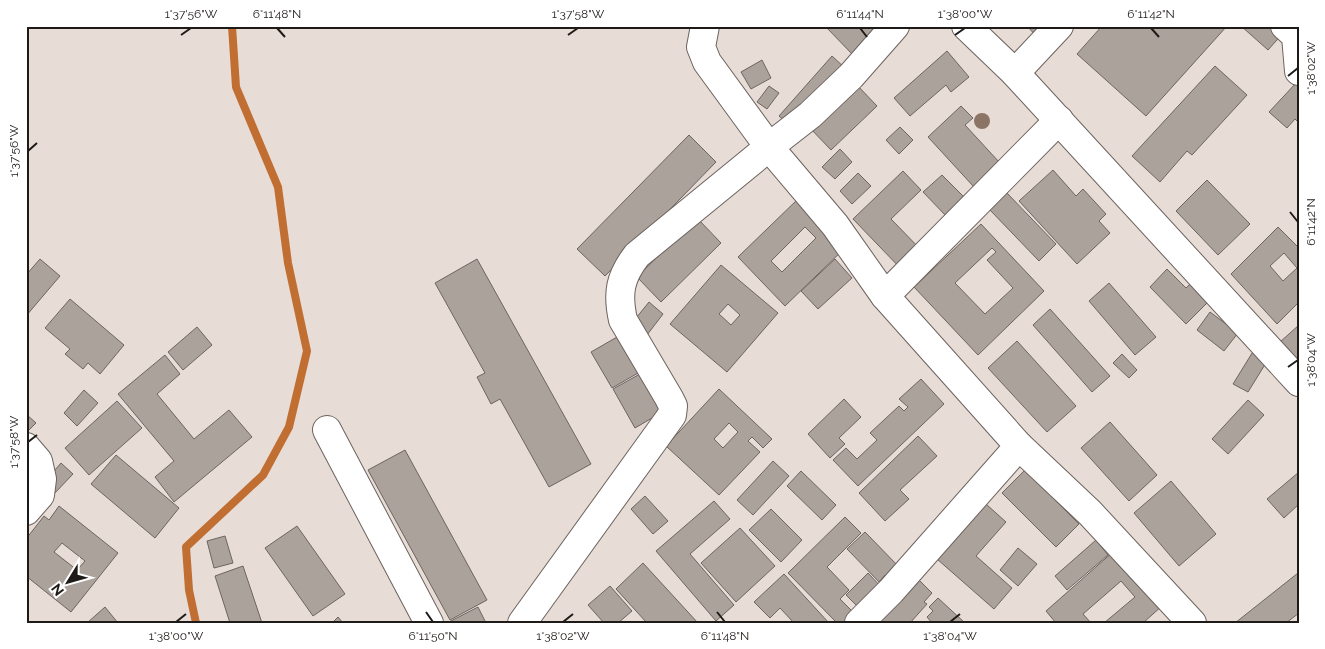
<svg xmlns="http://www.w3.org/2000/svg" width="1325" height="649" font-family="Raleway,sans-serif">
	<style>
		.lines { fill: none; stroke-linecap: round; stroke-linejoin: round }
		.stream { stroke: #c06e32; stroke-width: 8 }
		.building { fill: #aca29c; stroke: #6e6560; fill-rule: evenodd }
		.minor-casing { stroke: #6c635e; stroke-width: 30 }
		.minor { stroke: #fff; stroke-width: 28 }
		.tree { fill: #8d7565 }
		.ticks { fill: none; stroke: #1e1a18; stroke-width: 2 }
		.neatline { fill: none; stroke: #1e1a18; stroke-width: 2 }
		.ticks-label { font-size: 12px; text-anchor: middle; fill: #1e1a18 }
	</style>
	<rect width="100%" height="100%" fill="#e7dcd6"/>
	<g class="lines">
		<path class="stream" d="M196,623L189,590L186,547L263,475L289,427L307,351L288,263L278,187L236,87L232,26"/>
	</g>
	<g class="building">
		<path d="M825,26H883L854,56Z"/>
		<path d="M1027,26H1049L1038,38Z"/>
		<path d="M1102,26H1227L1146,116L1077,54Z"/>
		<path d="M1241,26H1277L1284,32L1268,50Z"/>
		<path d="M947,51L969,77L951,92L946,85L910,116L894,98Z"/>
		<path d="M832,56L845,68L792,128L779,116Z"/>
		<path d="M762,60L771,78L751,89L741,72Z"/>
		<path d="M1215,66L1247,95L1192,155L1187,151L1160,182L1132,156Z"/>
		<path d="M1297,82L1299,84V123L1295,119L1287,128L1269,112Z"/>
		<path d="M856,84L877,106L831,150L810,128Z"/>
		<path d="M769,86L779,93L767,109L757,102Z"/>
		<path d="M961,106L973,118L965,125L1000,163L974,187L928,137Z"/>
		<path d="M900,127L913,140L899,154L886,140Z"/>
		<path d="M689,135L716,162L605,276L577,249Z"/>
		<path d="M840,149L852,162L835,179L822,167Z"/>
		<path d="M1053,170L1076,196L1083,189L1106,214L1099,221L1110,233L1077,264L1019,201Z"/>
		<path d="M903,171L921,190L891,219L925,254L905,273L853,219Z"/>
		<path d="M858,173L871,186L852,204L840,191Z"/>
		<path d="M942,175L968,201L949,219L923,192Z"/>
		<path d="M1207,180L1250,224L1218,255L1176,211Z"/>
		<path d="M1006,192L1056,244L1039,261L989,209Z"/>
		<path d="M798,199L845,248L785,306L738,257ZM805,227L816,238L782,272L771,261Z"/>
		<path d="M697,218L721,243L661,302L637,277Z"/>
		<path d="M981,224L1044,291L978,355L914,287ZM992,248L996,252L987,260L1013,288L985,314L955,283Z"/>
		<path d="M1278,227L1299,248V302L1277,324L1231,274ZM1284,253L1297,268L1283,281L1270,266Z"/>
		<path d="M40,259L60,276L26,316V275Z"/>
		<path d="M477,259L591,464L549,487L500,399L491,404L477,377L485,373L435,283Z"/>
		<path d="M835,259L852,278L818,309L801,291Z"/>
		<path d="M721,265L778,313L727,372L670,324ZM728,304L740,315L731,325L719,314Z"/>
		<path d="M1167,269L1186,288L1190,284L1207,303L1186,324L1150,287Z"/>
		<path d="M1109,283L1156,337L1135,355L1089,301Z"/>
		<path d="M70,299L124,345L100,374L88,363L83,369L65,354L70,349L45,328Z"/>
		<path d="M649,302L663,314L647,335L632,323Z"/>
		<path d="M1050,309L1110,376L1092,392L1033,325Z"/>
		<path d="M1210,312L1238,333L1224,351L1197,330Z"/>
		<path d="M1299,325V359L1297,361L1280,342Z"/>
		<path d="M197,327L212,345L183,370L168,352Z"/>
		<path d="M624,333L645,369L612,388L591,352Z"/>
		<path d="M1017,341L1076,406L1047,432L988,368Z"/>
		<path d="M1254,350L1269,358L1248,392L1233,384Z"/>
		<path d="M1122,354L1137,370L1129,378L1113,363Z"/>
		<path d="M165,355L180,374L157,394L194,439L229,410L252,437L174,502L155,477L174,461L118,394Z"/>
		<path d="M647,370L669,408L635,428L613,389Z"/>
		<path d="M921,379L944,404L858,486L833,460L846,448L857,459L877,440L870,433L899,406L904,411L908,407L899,399Z"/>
		<path d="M719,389L772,439L763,448L752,437L748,441L760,452L719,495L666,446ZM729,423L738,432L723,448L714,439Z"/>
		<path d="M84,390L98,403L77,426L64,413Z"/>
		<path d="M844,399L861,417L839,438L845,444L830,458L808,434Z"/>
		<path d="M1248,400L1264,415L1228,454L1212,439Z"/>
		<path d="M117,401L142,428L89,475L65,448Z"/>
		<path d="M26,414L36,423L26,433Z"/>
		<path d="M1110,422L1157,475L1129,501L1081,448Z"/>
		<path d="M918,436L937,456L900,490L909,499L885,521L859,493Z"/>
		<path d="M405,450L487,600L450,620L368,470Z"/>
		<path d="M116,455L179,508L155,538L91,484Z"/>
		<path d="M773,461L789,476L753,515L737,500Z"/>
		<path d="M61,463L73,474L53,495L42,485Z"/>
		<path d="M1025,470L1079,524L1056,547L1002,493Z"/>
		<path d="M801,471L836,505L822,520L787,486Z"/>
		<path d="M1299,472V504L1284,518L1267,499Z"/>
		<path d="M1171,481L1216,534L1179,566L1134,513Z"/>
		<path d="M645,496L668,521L653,534L631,509Z"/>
		<path d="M714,501L730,519L690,554L734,605L716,621L656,551Z"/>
		<path d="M986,504L1006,522L976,556L1012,588L994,609L937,559Z"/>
		<path d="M59,506L118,553L71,612L26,576V539L44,516L49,520ZM62,543L85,561L77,570L54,552Z"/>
		<path d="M771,509L802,540L781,562L749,530Z"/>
		<path d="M845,517L861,533L827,567L849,590L840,599L856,615L849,623H837L788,573Z"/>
		<path d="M297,526L345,594L313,616L265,548Z"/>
		<path d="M740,528L775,566L736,602L701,563Z"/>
		<path d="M865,532L901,569L890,580L885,575L879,582L847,549Z"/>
		<path d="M225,536L233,563L214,568L207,541Z"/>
		<path d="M1096,540L1108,555L1067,590L1055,576Z"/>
		<path d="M1018,548L1037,564L1018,586L1000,570Z"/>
		<path d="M1114,551L1163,605L1143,623H1104L1135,597L1121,581L1083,614L1091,623H1056L1046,611Z"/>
		<path d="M643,563L698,623H647L616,589Z"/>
		<path d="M243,566L262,623H230L215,576Z"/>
		<path d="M868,573L883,589L861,610L846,595Z"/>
		<path d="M1298,573L1299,613L1286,623H1235Z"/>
		<path d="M784,574L829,623H794L780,608L770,618L754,602Z"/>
		<path d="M918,579L932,593L924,602L927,604L910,623H877Z"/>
		<path d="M610,586L632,611L618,623H604L588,605Z"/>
		<path d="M938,598L965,623H932L927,617L933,611L929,607Z"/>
		<path d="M105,607L118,623H87Z"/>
		<path d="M478,607L486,623H449V622Z"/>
		<path d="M338,617L343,623H332Z"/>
	</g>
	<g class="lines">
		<g class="minor-casing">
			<g id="minor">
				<path d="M705,26L701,47L707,62L769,147L835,225L885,296L1019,446L891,591L859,623"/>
				<path d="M966,26L1015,73L1059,26"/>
				<path d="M1285,26L1296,36L1299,71"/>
				<path d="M1015,73L1299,382"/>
				<path d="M885,296L1059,120"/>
				<path d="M327,430L429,623"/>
				<path d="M1019,446L1090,513L1192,623"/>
				<path d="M26,447L38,461L42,479L40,495L26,511"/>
				<path d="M522,623L672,415L673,406L669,398L623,320C617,293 620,277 637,255L769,147L810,115L851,76L895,26"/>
			</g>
		</g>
		<use href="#minor" class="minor"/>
	</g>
	<circle class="tree" cx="982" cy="121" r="8"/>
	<path class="ticks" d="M277,28L285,37M860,28L867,37M1151,28L1159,37M181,35L191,28M568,35L578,28M955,35L965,28M1288,76L1298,68M28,151L37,143M1290,212L1298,222M1288,367L1298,360M28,442L37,435M426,612L433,622M717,612L725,622M176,622L186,614M563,622L573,614M950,622L960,614"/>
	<rect width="1325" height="649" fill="none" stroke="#ffffff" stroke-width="55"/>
	<g transform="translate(68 582) rotate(233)" stroke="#ffffff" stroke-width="4" paint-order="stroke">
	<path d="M0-4L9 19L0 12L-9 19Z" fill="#1e1a18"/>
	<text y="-8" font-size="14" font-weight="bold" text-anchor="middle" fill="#1e1a18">N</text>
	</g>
	<rect x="28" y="28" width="1270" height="594" class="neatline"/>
	<g class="ticks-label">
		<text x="191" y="18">1°37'56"W</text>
		<text x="277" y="18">6°11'48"N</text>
		<text x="578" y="18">1°37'58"W</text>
		<text x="860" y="18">6°11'44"N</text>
		<text x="965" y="18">1°38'00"W</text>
		<text x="1151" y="18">6°11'42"N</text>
		<text transform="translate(1311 68) rotate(-90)" y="4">1°38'02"W</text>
		<text transform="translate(14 151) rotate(-90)" y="4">1°37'56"W</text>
		<text transform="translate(1311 222) rotate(-90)" y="4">6°11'42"N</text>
		<text transform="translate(1311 360) rotate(-90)" y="4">1°38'04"W</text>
		<text transform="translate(14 442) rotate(-90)" y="4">1°37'58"W</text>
		<text x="176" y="640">1°38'00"W</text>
		<text x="433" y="640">6°11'50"N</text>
		<text x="563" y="640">1°38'02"W</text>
		<text x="725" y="640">6°11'48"N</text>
		<text x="950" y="640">1°38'04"W</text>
	</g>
</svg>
